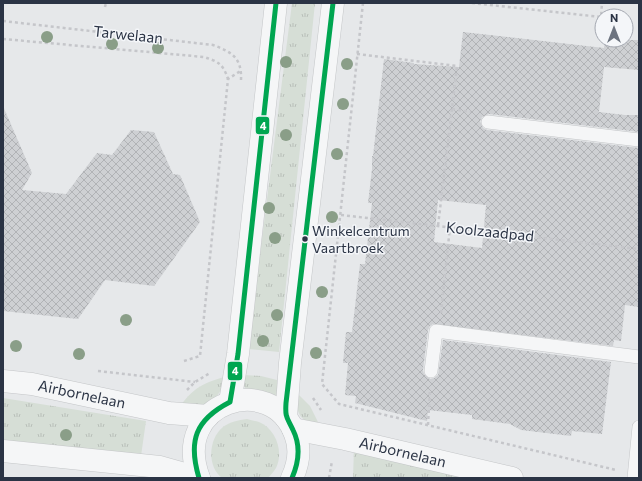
<svg xmlns="http://www.w3.org/2000/svg" width="642" height="481" font-family="Commissioner,sans-serif">
	<style>
		.grass { fill: url(#grass-tufts) }
		.building { fill: url(#building-cross-hatch); fill-rule: evenodd }
		.lines { fill: none; stroke-linecap: round; stroke-linejoin: round }
		.service-casing { stroke: #c4c6c8; stroke-width: 14 }
		.tertiary-casing { stroke: #c4c6c8; stroke-width: 23 }
		.path { stroke: #c5c6ca; stroke-width: 2.5; stroke-dasharray: 3 3; stroke-linecap: butt }
		.service { stroke: #f5f6f7; stroke-width: 13 }
		.tertiary { stroke: #f5f6f7; stroke-width: 22 }
		.bus-1-casing { stroke: #f4f6f9; stroke-width: 8 }
		.bus-1 { stroke: #00a651; stroke-width: 5 }
		.tree { fill: #8a9e88 }
		.bus-dot { fill: #2b3445; stroke: #f4f6f9; stroke-width: 1.5 }
		.labels { text-anchor: middle; stroke-width: 3; stroke-linejoin: round; paint-order: stroke }
		.bus-label { font-size: 14px; fill: #2b3445; stroke: #f4f6f9; text-anchor: start }
		.street-label { font-size: 15px; fill: #2b3445; stroke: #f4f6f9 }
		.line-badge { stroke: #f4f6f9; stroke-width: 1.5 }
		.badge-label { font-size: 11px; text-anchor: middle; font-weight: bold; fill: #fff }
	</style>
	<defs>
		<pattern id="grass-tufts" width="24" height="20" patternUnits="userSpaceOnUse"><rect width="24" height="20" fill="#d6ded6"/><path d="M3 7l-1-3M5 7V3M7 7l1-3M15 17l-1-3M17 17v-4M19 17l1-3" fill="none" stroke="#b8bfb9"/></pattern>
		<pattern id="building-cross-hatch" width="8" height="8" patternUnits="userSpaceOnUse"><rect width="8" height="8" fill="#ced0d3"/><path d="M0 0l8 8M0 8l8-8" fill="none" stroke="#b1b3b6"/></pattern>
	</defs>
	<rect width="100%" height="100%" fill="#e6e8ea"/>
	<g class="grass">
		<path d="M292,3H315L279,352L248,349Z"/>
		<path d="M244,375L261,376L277,380V395L272,397L247,391L244,386Z"/>
		<path d="M228,376C215,405 210,405 179,408C192,388 205,382 228,376Z"/>
		<path d="M296,392L310,406L320,426C299,422 296,413 296,392Z"/>
		<path d="M3,398L146,421L141,456L60,446L3,440Z"/>
		<path d="M247,419C251,420 255,421 259,422C276,429 284,452 276,468C274,471 271,475 268,478H222C207,467 208,439 223,427C230,422 238,420 247,419Z"/>
		<path d="M354,449L472,478H361L353,477Z"/>
	</g>
	<g class="building">
		<path d="M463,32L604,48L605,40H639V70L604,67L599,112L625,115H639V132L489,114L482,117L480,121L483,128L487,130L639,148V307L625,305L621,341L614,340L613,346L433,324L430,326L428,330L423,370L424,374L430,379L434,378L438,375L443,340L611,362L602,434L572,431L571,436L521,430L510,424L472,419V415L428,410L427,421L355,403L356,396L345,395L348,363H343L346,332H352L360,264H365L372,203H368L372,169V156H373L384,59L414,63V64L459,67ZM438,200L486,205L482,248L434,242Z"/>
		<path d="M3,106L32,173L22,190L66,194L97,153L112,155L131,130L154,132L173,174L180,175L200,222L154,286L105,280L78,319L3,311Z"/>
	</g>
	<g class="lines">
		<g class="service-casing">
			<g id="service">
				<path d="M488,122L639,140"/>
				<path d="M431,371L436,331L639,357"/>
				<path d="M634,478L639,427"/>
			</g>
		</g>
		<g class="tertiary-casing">
			<g id="tertiary">
				<path id="s1" d="M3,381L32,384L169,413L208,416"/>
				<path d="M230,402L238,354L276,3"/>
				<path d="M286,418L290,363L333,3"/>
				<path id="s2" d="M293,429L345,439L512,478"/>
				<path d="M3,451L160,467L199,478"/>
				<path d="M199,478C170,401 272,371 295,434C301,449 299,463 292,478"/>
			</g>
		</g>
		<g class="path">
			<path d="M363,3L322,384L339,404L616,470"/>
			<path d="M472,3L601,17L602,3"/>
			<path d="M105,7L106,3"/>
			<path d="M3,21L213,45C232,52 242,58 241,80"/>
			<path d="M3,39L204,57C219,62 223,64 228,79"/>
			<path d="M357,54L457,66L438,226"/>
			<path d="M452,109L471,112"/>
			<path d="M341,215L639,249"/>
			<path d="M441,313L450,227"/>
			<path d="M184,361L200,356L228,79L242,70"/>
			<path d="M98,371L195,382"/>
			<path d="M187,390L195,382L210,373"/>
			<path d="M313,398L321,410"/>
			<path d="M428,425L430,389"/>
			<path d="M329,478L332,461"/>
		</g>
		<use href="#service" class="service"/>
		<use href="#tertiary" class="tertiary"/>
		<g class="bus-1-casing">
			<g id="bus-1">
				<path d="M199,478C188,441 195,420 230,402L238,354L276,3"/>
				<path d="M292,478C299,462 301,446 293,430C287,417 285,418 286,403L333,3"/>
			</g>
		</g>
		<use href="#bus-1" class="bus-1"/>
	</g>
	<g class="tree">
		<circle cx="47" cy="37" r="6"/>
		<circle cx="112" cy="44" r="6"/>
		<circle cx="158" cy="48" r="6"/>
		<circle cx="286" cy="62" r="6"/>
		<circle cx="347" cy="64" r="6"/>
		<circle cx="343" cy="104" r="6"/>
		<circle cx="286" cy="135" r="6"/>
		<circle cx="337" cy="154" r="6"/>
		<circle cx="269" cy="208" r="6"/>
		<circle cx="332" cy="217" r="6"/>
		<circle cx="275" cy="238" r="6"/>
		<circle cx="322" cy="292" r="6"/>
		<circle cx="277" cy="315" r="6"/>
		<circle cx="126" cy="320" r="6"/>
		<circle cx="263" cy="341" r="6"/>
		<circle cx="16" cy="346" r="6"/>
		<circle cx="316" cy="353" r="6"/>
		<circle cx="79" cy="354" r="6"/>
		<circle cx="66" cy="435" r="6"/>
	</g>
	<circle class="bus-dot" cx="305" cy="239" r="3.5"/>
	<g class="labels">
		<g class="bus-label">
			<text x="312" y="236">Winkelcentrum<tspan x="312" dy="17">Vaartbroek</tspan></text>
		</g>
		<g class="street-label">
			<text transform="translate(128 35) rotate(6)" y="5">Tarwelaan</text>
			<text transform="translate(490 232) rotate(6)" y="5">Koolzaadpad</text>
			<text dy="5" stroke="none"><textPath href="#s1" startOffset="80">Airbornelaan</textPath></text>
			<text dy="5" stroke="none"><textPath href="#s2" startOffset="112">Airbornelaan</textPath></text>
		</g>
	</g>
	<g class="line-badge">
		<rect x="255" y="116" width="15" height="19" rx="4" fill="#00a651"/>
		<rect x="227" y="361" width="16" height="20" rx="4" fill="#00a651"/>
	</g>
	<g class="badge-label">
		<text x="263" y="130">4</text>
		<text x="235" y="375">4</text>
	</g>
	<rect width="642" height="481" fill="none" stroke="#2b3445" stroke-width="8"/>
	<g transform="translate(614 28)"><circle r="19" fill="#f4f6f9" stroke="#a4a8b1"/>
	<path d="M0-3L7 15L0 10L-7 15Z" fill="#6c737f"/>
	<text y="-6" font-size="11" font-weight="bold" text-anchor="middle" fill="#2b3445">N</text>
	</g>
</svg>
